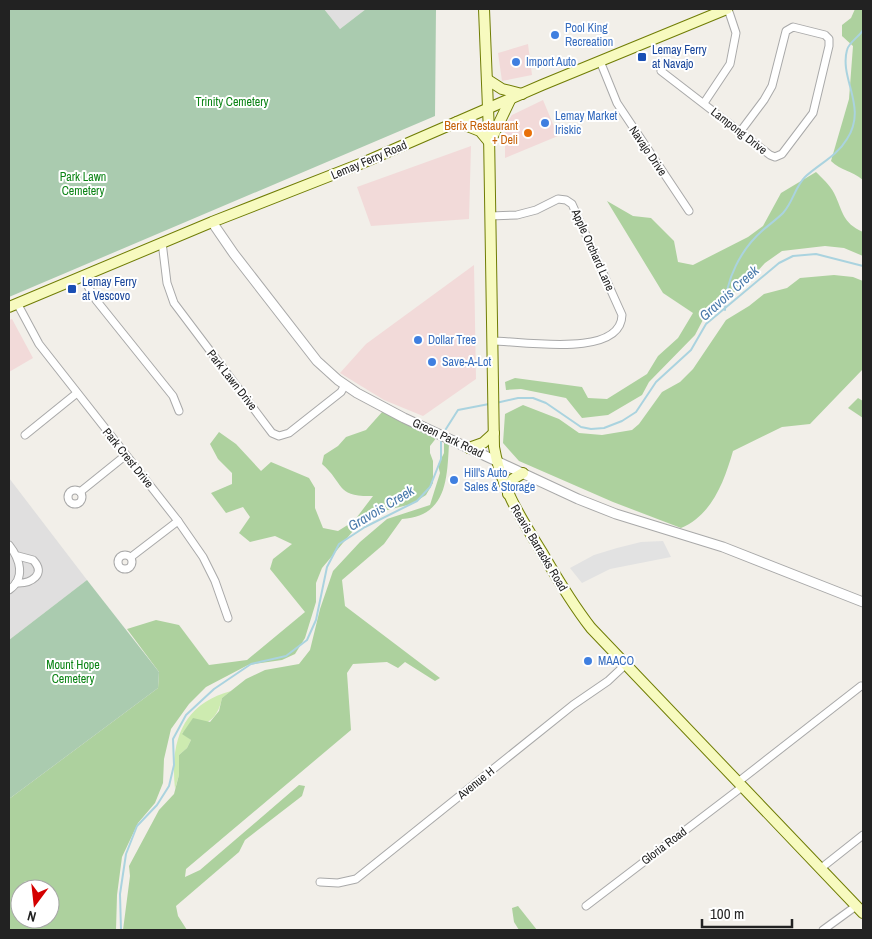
<svg xmlns="http://www.w3.org/2000/svg" width="872" height="939" font-family="'Archivo Narrow',sans-serif">
	<style>
		.residential { fill: #e0dfdf }
		.commercial { fill: #f2dad9 }
		.grass { fill: #cdebb0 }
		.forest { fill: #add19e; fill-rule: evenodd }
		.cemetery { fill: #aacbaf }
		.parking { fill: #e2e2e2 }
		.lines { fill: none; stroke-linecap: round; stroke-linejoin: round }
		.stream { stroke: #aad3df; stroke-width: 2 }
		.minor-casing { stroke: #a9a9a9; stroke-width: 9 }
		.tertiary-casing { stroke: #a9a9a9; stroke-width: 11 }
		.secondary-casing { stroke: #707d05; stroke-width: 12 }
		.minor { stroke: #fff; stroke-width: 7 }
		.tertiary { stroke: #fff; stroke-width: 9 }
		.secondary { stroke: #f7fabf; stroke-width: 10 }
		.shop-dot { fill: #3f7fe0; stroke: #fff; stroke-width: 2 }
		.transit-dot { fill: #1a4fb4; stroke: #fff; stroke-width: 2 }
		.food-dot { fill: #e8710a; stroke: #fff; stroke-width: 2 }
		.labels { text-anchor: middle; stroke-width: 4; stroke-linejoin: round; paint-order: stroke }
		.shop-label { font-size: 12px; fill: #366cbe; stroke: #fff; text-anchor: start }
		.transit-label { font-size: 12px; fill: #164399; stroke: #fff; text-anchor: start }
		.park-label { font-size: 12px; fill: #0c8416; stroke: #fff }
		.food-label { font-size: 12px; fill: #c56008; stroke: #fff; text-anchor: end }
		.street-label { font-size: 12px; fill: #222; stroke: #fff }
		.water-label { font-size: 14px; font-style: italic; fill: #4a7aab; stroke: #fff }
	</style>
	<rect width="100%" height="100%" fill="#f2efe9"/>
	<g class="residential">
		<path d="M324,9H366L340,29Z"/>
		<path d="M9,478L87,580L9,640Z"/>
	</g>
	<g class="commercial">
		<path d="M528,44L532,75L502,81L498,53Z"/>
		<path d="M543,100L558,136L505,158V125L512,115Z"/>
		<path d="M471,146L469,219L371,226L357,187Z"/>
		<path d="M474,265L476,379L423,416L384,400L340,373L366,344Z"/>
		<path d="M12,319L33,358L9,372V320Z"/>
	</g>
	<path class="grass" d="M231,691L222,698C217,723 204,724 182,733L191,740L187,748L179,755V775L175,789C170,742 182,704 231,691Z"/>
	<g class="forest">
		<path d="M855,9H863V180C851,170 841,171 831,161L849,99L853,46L842,36V25L851,18Z"/>
		<path d="M816,172C822,178 830,185 834,193C843,211 842,223 863,232V256L844,248L825,246L782,251L765,263L748,282L706,314L695,335L649,382L642,395L608,415L582,418L566,398L521,389L506,390L505,382L515,378L582,387L588,398L607,399L647,374L658,356L678,338L693,313L663,293L607,201L633,216L651,218L674,241L678,262L693,265L748,237L763,226L781,193Z"/>
		<path d="M834,275L853,277L863,281V369L810,424L782,427L733,451C724,482 712,515 681,528L613,502L519,461L503,443L505,414L523,405L559,419L579,433L602,435L632,430L639,424L662,392L680,382L693,369L726,320L749,306L764,294L787,288L800,278Z"/>
		<path d="M858,398L863,401V418L848,408Z"/>
		<path d="M383,411L437,437L430,446V453L433,461V483L426,495L412,504L379,512L367,524L353,531L322,568L316,583V602L305,638L295,654L282,660L248,665L206,687L189,704L171,729L164,759L163,783L155,803L138,823L122,857L117,895L116,930H9V799L158,688L159,672L127,629L156,620L179,625L209,665L247,660L305,612L270,569L273,559L292,544L275,536L250,542L239,533L250,517L243,507L226,513L211,493L232,484V473L218,459L210,444L219,432L236,444L261,471L271,462L309,478L315,488V508L323,528L338,531L354,521L373,496C335,497 345,484 322,464L324,455L338,446L346,437L366,430ZM20,889H50V919H20Z"/>
		<path d="M444,440L449,444C447,479 447,516 402,519L384,544L342,580L345,606L440,678L435,681L405,662L398,668L387,662L353,664L347,673L351,730L186,869L185,877L200,870L299,785L305,786L302,796L245,840L239,852L176,906L178,916L187,930H123L130,876L129,866L159,810L174,794L179,775V755L187,748L191,740L182,734L193,718L210,722L219,711L222,698L246,679L265,670L299,664L310,650L320,609L333,571L360,542L387,519L430,505L440,473L438,465L444,453Z"/>
		<path d="M518,906L537,930H519L514,922L512,908Z"/>
	</g>
	<g class="cemetery">
		<path d="M9,9H324L340,29L366,9H436L435,116L9,297Z"/>
		<path d="M87,580L159,672L158,688L9,799V640Z"/>
	</g>
	<path class="parking" d="M663,541L671,557L610,569L582,583L570,568L594,555L617,548L641,542Z"/>
	<g class="lines">
		<g class="stream">
			<path d="M725,310C725,280 741,249 763,230C770,224 777,219 783,213C793,202 795,187 805,177C819,164 837,156 847,139C868,107 839,79 847,50C849,42 859,37 863,30"/>
			<path d="M496,403L518,398H533L546,403L581,427L591,429L604,428L622,421L636,412L656,382L691,350L706,324L779,263L793,256L816,254L863,266"/>
			<path d="M444,432L458,410L489,404"/>
			<path d="M121,930L120,894L126,854L137,826L157,805L169,786L174,765L173,739L186,715L214,689L251,664L286,656L307,640L316,620L327,567L339,544L365,527L417,501L430,487L441,459V439"/>
		</g>
		<g class="minor-casing">
			<g id="minor">
				<path d="M600,61L617,103L689,211"/>
				<path d="M661,71L770,155L775,157L782,154L813,113L829,46V39L825,35L793,27L786,31L772,86L764,100L740,132"/>
				<path d="M704,103L730,64L736,33L728,9"/>
				<path d="M490,216L517,215L536,210L558,199L566,200L572,204L622,315C621,359 521,341 492,341"/>
				<path d="M162,242L167,283L174,303L272,433L279,436L289,433L341,392L345,385"/>
				<path d="M82,276L96,300L173,396L179,411"/>
				<path d="M17,303L39,344L178,521L203,557L215,581L228,618"/>
				<path d="M25,435L77,393"/>
				<circle cx="75" cy="497" r="7"/>
				<path d="M80,492L126,455"/>
				<path d="M9,545C20,559 26,578 9,590"/>
				<circle cx="125" cy="562" r="7"/>
				<path d="M131,557L178,521"/>
				<path d="M16,583C31,584 47,574 33,560L18,556"/>
				<path d="M738,782L861,686"/>
				<path d="M820,869L863,835"/>
				<path d="M320,882L338,883L356,879L573,705L608,681L625,665"/>
				<path d="M586,906L742,787"/>
				<path d="M823,930L856,906"/>
			</g>
		</g>
		<g class="tertiary-casing">
			<path id="tertiary" d="M212,222L234,254L317,361L338,380L357,393L404,418L578,499L616,514L723,547L863,602"/>
		</g>
		<g class="secondary-casing">
			<g id="secondary">
				<path d="M484,9L489,133L494,447C501,488 522,520 543,554C558,580 573,605 591,628L863,913"/>
				<path d="M488,80L502,89L522,94"/>
				<path d="M457,122L480,131L490,143"/>
				<path d="M491,140L511,98"/>
				<path d="M9,307L212,222L360,164L542,85L727,9"/>
				<path d="M469,448L483,443L494,433"/>
				<path d="M508,494L513,479L523,473"/>
			</g>
		</g>
		<use href="#minor" class="minor"/>
		<use href="#tertiary" class="tertiary"/>
		<use href="#secondary" class="secondary"/>
	</g>
	<g class="shop-dot">
		<circle cx="555" cy="35" r="5"/>
		<circle cx="516" cy="62" r="5"/>
		<circle cx="545" cy="123" r="5"/>
		<circle cx="418" cy="340" r="5"/>
		<circle cx="432" cy="362" r="5"/>
		<circle cx="454" cy="480" r="5"/>
		<circle cx="588" cy="661" r="5"/>
	</g>
	<g class="transit-dot">
		<rect x="637" y="52" width="10" height="10" rx="2.5"/>
		<rect x="67" y="284" width="10" height="10" rx="2.5"/>
	</g>
	<circle class="food-dot" cx="528" cy="133" r="5"/>
	<g class="labels">
		<g class="shop-label">
			<text x="565" y="32">Pool King<tspan x="565" dy="14">Recreation</tspan></text>
			<text x="526" y="66">Import Auto</text>
			<text x="555" y="120">Lemay Market<tspan x="555" dy="14">Iriskic</tspan></text>
			<text x="428" y="344">Dollar Tree</text>
			<text x="442" y="366">Save-A-Lot</text>
			<text x="464" y="477">Hill's Auto<tspan x="464" dy="14">Sales &amp; Storage</tspan></text>
			<text x="598" y="665">MAACO</text>
		</g>
		<g class="transit-label">
			<text x="652" y="54">Lemay Ferry<tspan x="652" dy="14">at Navajo</tspan></text>
			<text x="82" y="286">Lemay Ferry<tspan x="82" dy="14">at Vescovo</tspan></text>
		</g>
		<g class="park-label">
			<text x="232" y="106">Trinity Cemetery</text>
			<text x="83" y="181">Park Lawn<tspan x="83" dy="14">Cemetery</tspan></text>
			<text x="73" y="669">Mount Hope<tspan x="73" dy="14">Cemetery</tspan></text>
		</g>
		<g class="food-label">
			<text x="518" y="130">Berix Restaurant<tspan x="518" dy="14">+ Deli</tspan></text>
		</g>
		<g class="street-label">
			<text transform="translate(739 131) rotate(38)" y="4">Lampong Drive</text>
			<text transform="translate(648 151) rotate(56)" y="4">Navajo Drive</text>
			<text transform="translate(369 160) rotate(-23)" y="4">Lemay Ferry Road</text>
			<text transform="translate(593 250) rotate(66)" y="4">Apple Orchard Lane</text>
			<text transform="translate(232 380) rotate(52)" y="4">Park Lawn Drive</text>
			<text transform="translate(448 438) rotate(25)" y="4">Green Park Road</text>
			<text transform="translate(128 458) rotate(51)" y="4">Park Crest Drive</text>
			<text transform="translate(539 548) rotate(59)" y="4">Reavis Barracks Road</text>
			<text transform="translate(476 783) rotate(-39)" y="4">Avenue H</text>
			<text transform="translate(664 846) rotate(-37)" y="4">Gloria Road</text>
		</g>
		<g class="water-label">
			<text transform="translate(729 293) rotate(-42)" y="5">Gravois Creek</text>
			<text transform="translate(381 508) rotate(-31)" y="5">Gravois Creek</text>
		</g>
	</g>
	<rect width="872" height="939" fill="none" stroke="#222222" stroke-width="20"/>
	<g transform="translate(35 904) rotate(195)"><circle r="24" fill="#ffffff" stroke="#a7a7a7"/>
	<path d="M0-4L9 19L0 12L-9 19Z" fill="#d40000"/>
	<text y="-8" font-size="14" font-weight="bold" text-anchor="middle" fill="#222222">N</text>
	</g>
	<path d="M702 919v8h90v-8" fill="none" stroke="#222222" stroke-width="2.5"/>
	<text x="710" y="919" font-size="15" fill="#222222" stroke="#ffffff" stroke-width="4" paint-order="stroke">100 m</text>
</svg>
